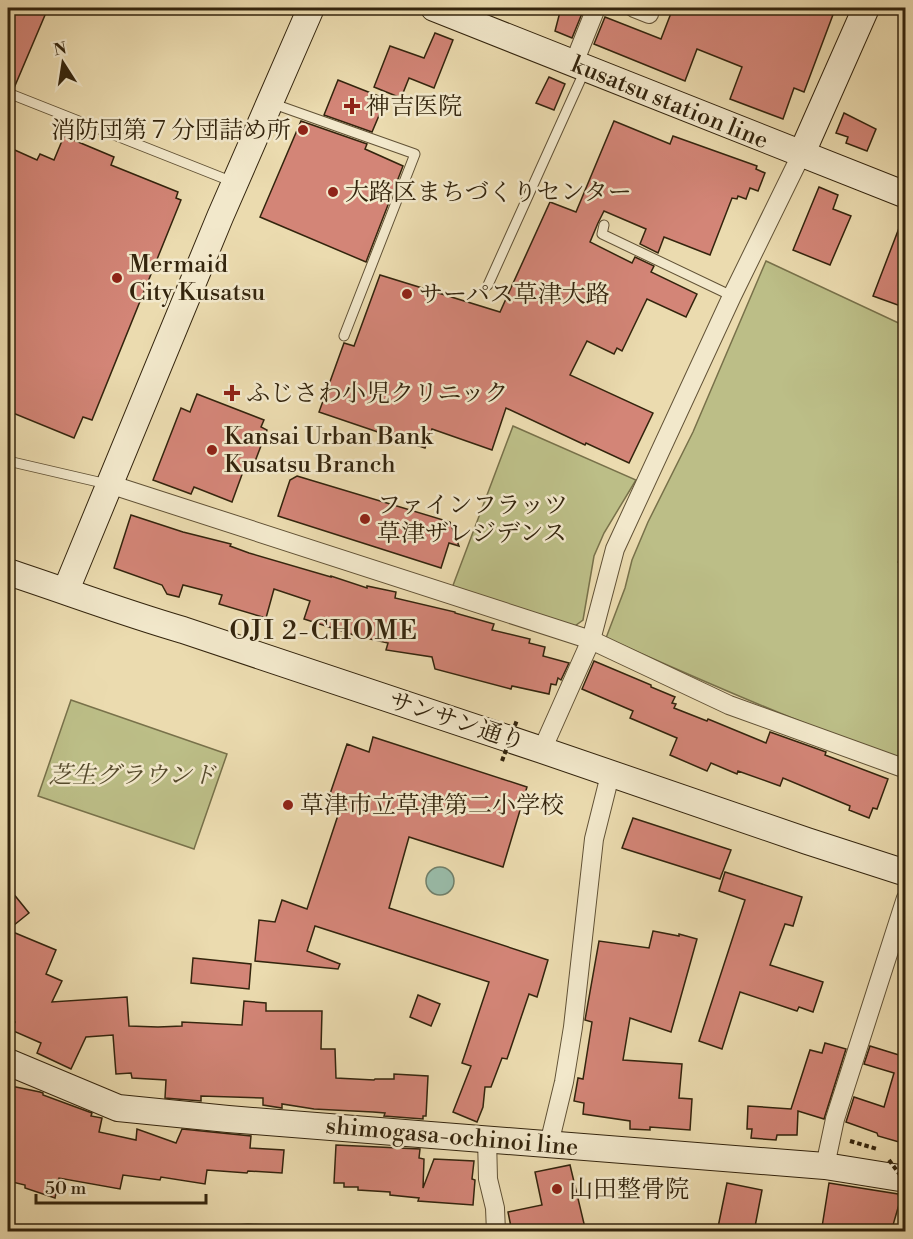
<svg xmlns="http://www.w3.org/2000/svg" width="913" height="1239" font-family="'Libre Bodoni','Noto Serif JP',serif">
	<style>
		.green { fill: #bcbe87; stroke: #78714a; stroke-width: 1.5 }
		.water { fill: #99bba8; stroke: #707f6a; stroke-width: 1.5 }
		.building { fill: #d38577; stroke: #33240d; stroke-width: 1.5 }
		.lines { fill: none; stroke-linecap: round; stroke-linejoin: round }
		.lane-casing { stroke: #615236; stroke-width: 11 }
		.street-casing { stroke: #615236; stroke-width: 20 }
		.secondary-casing { stroke: #33240d; stroke-width: 28 }
		.path { stroke: #33240d; stroke-width: 4; stroke-dasharray: 4.5 3; stroke-linecap: butt }
		.lane { stroke: #f2e8cb; stroke-width: 9 }
		.street { stroke: #f2e8cb; stroke-width: 18 }
		.secondary { stroke: #f2e8cb; stroke-width: 26 }
		.path-bridge { stroke: #33240d; stroke-width: 4; stroke-dasharray: 4.5 3; stroke-linecap: butt }
		.poi-dot { fill: #8f2418; stroke: #f2e8cb; stroke-width: 2 }
		.labels { text-anchor: middle; stroke-width: 5; stroke-linejoin: round; paint-order: stroke }
		.street-label { font-size: 24px; fill: #33240d; stroke: #f2e8cb }
		.poi-label { font-size: 24px; fill: #33240d; stroke: #f2e8cb; text-anchor: start }
		.park-label { font-size: 24px; font-style: italic; fill: #554a2c; stroke: #f2e8cb }
		.neighbourhood-label { font-size: 26px; letter-spacing: 1.5px; fill: #33240d; stroke: #f2e8cb }
	</style>
	<rect width="100%" height="100%" fill="#ebdbaf"/>
	<filter id="stains"><feTurbulence type="fractalNoise" baseFrequency=".00333" numOctaves="4"/><feColorMatrix values="0 0 0 0 .2 0 0 0 0 .09 0 0 0 0 .02 0 0 0 .5 -.17"/></filter>
	<radialGradient id="worn" r=".72"><stop offset=".6" stop-color="#630" stop-opacity="0"/><stop offset="1" stop-color="#630" stop-opacity=".3"/></radialGradient>
	<g class="green">
		<path d="M766,261L905,326L906,544L898,562L906,565L905,761C803,725 705,682 606,638L625,588L632,560L648,522L693,432Z"/>
		<path d="M513,426L636,480L604,533L594,556L583,620L572,628L452,588Z"/>
		<path d="M71,700L227,754L194,849L38,796Z"/>
		<path d="M248,1224L318,1228L346,1231H161Z"/>
	</g>
	<circle class="water" cx="440" cy="881" r="14"/>
	<g class="building">
		<path d="M8,8H48L14,88L8,86Z"/>
		<path d="M561,8H573L583,11L572,38L555,31Z"/>
		<path d="M673,8H821L834,12L804,92L794,88L783,119L730,99L742,67L697,49L685,81L594,44L605,17L661,39Z"/>
		<path d="M435,33L453,40L434,88L409,78L401,98L374,87L390,46L424,58Z"/>
		<path d="M549,77L565,84L554,110L536,103Z"/>
		<path d="M338,80L386,99L372,132L324,115Z"/>
		<path d="M844,113L876,129L867,151L846,143L848,137L836,133Z"/>
		<path d="M301,121L367,144L365,149L403,166L366,262L260,217Z"/>
		<path d="M614,121L670,144L673,136L757,166L756,169L765,173L758,191L750,188L746,199L738,196L737,199L732,198L710,255L664,237L658,253L640,244L646,229L604,211L598,223L590,242L632,263L635,257L654,266L651,272L697,294L686,317L647,299L622,351L617,348L614,354L587,341L570,375L653,413L629,463L586,443L585,445L506,408L492,450L432,429L425,448L319,412L344,343L354,346L380,275L500,312L550,202L576,212Z"/>
		<path d="M64,136L114,157L111,165L178,192L176,198L181,200L92,420L83,417L74,438L8,411V147L37,160L40,154L54,160Z"/>
		<path d="M819,187L838,195L833,209L851,216L830,265L793,250Z"/>
		<path d="M904,215H906V308L873,296Z"/>
		<path d="M197,394L264,420L261,427L267,430L251,472L244,469L232,502L194,487L191,494L153,480L181,408L190,412Z"/>
		<path d="M297,476L450,522L459,546L449,543L441,568L278,516L290,480Z"/>
		<path d="M131,515L183,532L231,544L230,546L249,553L331,577V576L367,588V586L396,592L395,598L455,612V613L494,624L492,630L530,639L529,643L545,647L543,656L569,663L561,680L558,678L556,685L551,684L549,694L512,686L511,689L435,669L432,657L386,650L388,643L357,636L304,619L310,601L274,589L266,618L219,604L222,595L183,585L179,597L167,594L162,585L114,568Z"/>
		<path d="M594,661L651,685V687L675,697L672,703L676,704L674,708L707,721L708,719L766,743L770,732L826,752L825,755L888,779L877,809L873,808L869,818L849,810L850,806L783,778L780,786L738,771L737,774L711,763L707,771L670,755L677,738L630,718L633,711L582,689Z"/>
		<path d="M373,737L527,787L503,867L409,837L389,908L548,960L537,997L529,994L507,1059L502,1058L491,1087H485L483,1107L477,1122L453,1112L471,1066L462,1063L489,982L315,926L307,951L340,964L338,969L255,961L259,920L275,922L282,900L307,909L344,797L330,794L347,744L369,752Z"/>
		<path d="M633,818L731,850L720,879L622,848Z"/>
		<path d="M725,872L802,897L793,926L785,924L770,965L823,982L813,1012L799,1007L797,1011L740,992L722,1049L699,1041L745,900L719,891Z"/>
		<path d="M8,887L29,913L8,930L56,950L46,974L62,981L52,1002L127,997L129,1026L158,1027L182,1026V1022L242,1025L244,1001L266,1003V1011H322L321,1049H335L336,1078L374,1080L375,1079H394V1074L428,1076L426,1116H423V1119L384,1116L385,1113L373,1112L314,1109L282,1104V1108L263,1105V1098L201,1096V1101L165,1098L166,1080L132,1078L131,1073L116,1074L113,1035L86,1037L71,1069L37,1053L41,1043L11,1030L15,1022L8,1018Z"/>
		<path d="M653,931L679,936V934L697,939L671,1032L630,1018L623,1060L682,1064L679,1098L692,1099L690,1130L650,1127V1130L630,1129V1121L583,1114L584,1103L574,1101L578,1078L583,1079L592,1022L585,1020L599,941L649,948Z"/>
		<path d="M193,958L251,964L249,989L191,983Z"/>
		<path d="M418,995L440,1004L431,1026L410,1017Z"/>
		<path d="M825,1043L846,1049L824,1119L798,1111L797,1135H777L776,1140L751,1138L752,1129H747L748,1106L791,1109L810,1050L822,1053Z"/>
		<path d="M870,1046L899,1055L900,1050L906,1051V1144L878,1136L877,1133L846,1122L854,1097L884,1107L894,1073L864,1064Z"/>
		<path d="M11,1086L40,1092L43,1093V1095L92,1113L91,1116L102,1118L99,1132L136,1140L137,1129L176,1143L182,1129L251,1136L250,1148L284,1150L282,1173L248,1171L247,1173L207,1170L205,1184L161,1177L160,1180L123,1175L120,1189L59,1178L55,1198L25,1188V1185L8,1181V1102Z"/>
		<path d="M336,1145L420,1149L419,1158L424,1159L423,1188L434,1159L474,1161L472,1179L475,1180L473,1205L418,1201L419,1198L390,1195V1192L358,1190V1187H344V1183H334Z"/>
		<path d="M570,1165L586,1232H512L508,1212L542,1205L535,1172Z"/>
		<path d="M727,1183L762,1190L754,1232H717Z"/>
		<path d="M829,1183L898,1194L900,1201L891,1232H841L842,1230L822,1227Z"/>
	</g>
	<g class="lines">
		<g class="lane-casing">
			<g id="lane">
				<path d="M8,93L233,182"/>
				<path d="M271,103L415,154L344,336"/>
				<path d="M604,225L602,234L732,296"/>
				<path d="M488,285L585,70"/>
				<path d="M8,461L107,484"/>
			</g>
		</g>
		<g class="street-casing">
			<g id="street">
				<path d="M634,8L649,14"/>
				<path d="M574,63L596,8"/>
				<path d="M109,484L591,640L729,705L906,769"/>
				<path d="M542,750L591,640L615,549L732,296L801,155"/>
				<path d="M487,1138L488,1179L495,1208L496,1232"/>
				<path d="M549,1144L564,1082L573,1027L594,839L610,775"/>
				<path d="M825,1166L835,1119L906,898"/>
			</g>
		</g>
		<g class="secondary-casing">
			<g id="secondary">
				<path d="M434,8L906,195"/>
				<path d="M801,155L866,8"/>
				<path d="M8,572C66,591 124,613 183,630L542,750L807,841L906,873"/>
				<path d="M66,590L220,217L311,8"/>
				<path d="M8,1062L118,1108L228,1119L825,1166L906,1179"/>
			</g>
		</g>
		<path class="path" d="M850,1141L877,1149"/>
		<use href="#lane" class="lane"/>
		<use href="#street" class="street"/>
		<use href="#secondary" class="secondary"/>
		<g class="path-bridge">
			<path d="M502,761L517,720"/>
			<path d="M889,1160L906,1183"/>
		</g>
	</g>
	<g class="poi-dot">
		<path d="M349 97h6v6h6v6h-6v6h-6v-6h-6v-6h6z"/>
		<circle cx="303" cy="130" r="6"/>
		<circle cx="333" cy="192" r="6"/>
		<circle cx="117" cy="278" r="6"/>
		<circle cx="407" cy="294" r="6"/>
		<path d="M229 384h6v6h6v6h-6v6h-6v-6h-6v-6h6z"/>
		<circle cx="212" cy="450" r="6"/>
		<circle cx="365" cy="519" r="6"/>
		<circle cx="288" cy="805" r="6"/>
		<circle cx="557" cy="1189" r="6"/>
	</g>
	<g class="labels">
		<g class="street-label">
			<text transform="translate(670 102) rotate(22)" y="8">kusatsu station line</text>
			<text transform="translate(457 721) rotate(18)" y="8">サンサン通り</text>
			<text transform="translate(452 1136) rotate(5)" y="8">shimogasa-ochinoi line</text>
		</g>
		<g class="poi-label">
			<text x="366" y="114">神吉医院</text>
			<text x="291" y="138" text-anchor="end">消防団第７分団詰め所</text>
			<text x="345" y="200">大路区まちづくりセンター</text>
			<text x="129" y="272">Mermaid<tspan x="129" dy="28">City Kusatsu</tspan></text>
			<text x="419" y="302">サーパス草津大路</text>
			<text x="246" y="401">ふじさわ小児クリニック</text>
			<text x="224" y="444">Kansai Urban Bank<tspan x="224" dy="28">Kusatsu Branch</tspan></text>
			<text x="377" y="513">ファインフラッツ<tspan x="377" dy="28">草津ザレジデンス</tspan></text>
			<text x="300" y="813">草津市立草津第二小学校</text>
			<text x="569" y="1197">山田整骨院</text>
		</g>
		<g class="park-label">
			<text x="132" y="783">芝生グラウンド</text>
		</g>
		<g class="neighbourhood-label">
			<text x="324" y="639">OJI 2-CHOME</text>
		</g>
	</g>
	<rect width="913" height="1239" fill="none" stroke="#ebdbaf" stroke-width="30"/>
	<rect x="9" y="9" width="895" height="1221" fill="none" stroke="#33240d" stroke-width="3"/>
	<rect x="15" y="15" width="883" height="1209" fill="none" stroke="#33240d" stroke-width="1.5"/>
	<g transform="translate(63 63) rotate(348)" stroke="#f2e8cb" stroke-width="4.5" paint-order="stroke">
	<path d="M0-4.5L10 22L0 15L-10 22Z" fill="#33240d"/>
	<text y="-9" font-size="16" font-weight="bold" text-anchor="middle" fill="#33240d">N</text>
	</g>
	<path d="M36 1194v9h170v-9" fill="none" stroke="#33240d" stroke-width="3"/>
	<text x="45" y="1194" font-size="18" fill="#33240d" stroke="#f2e8cb" stroke-width="4.5" paint-order="stroke">50 m</text>
	<rect width="100%" height="100%" filter="url(#stains)"/>
	<rect width="100%" height="100%" fill="url(#worn)"/>
</svg>
